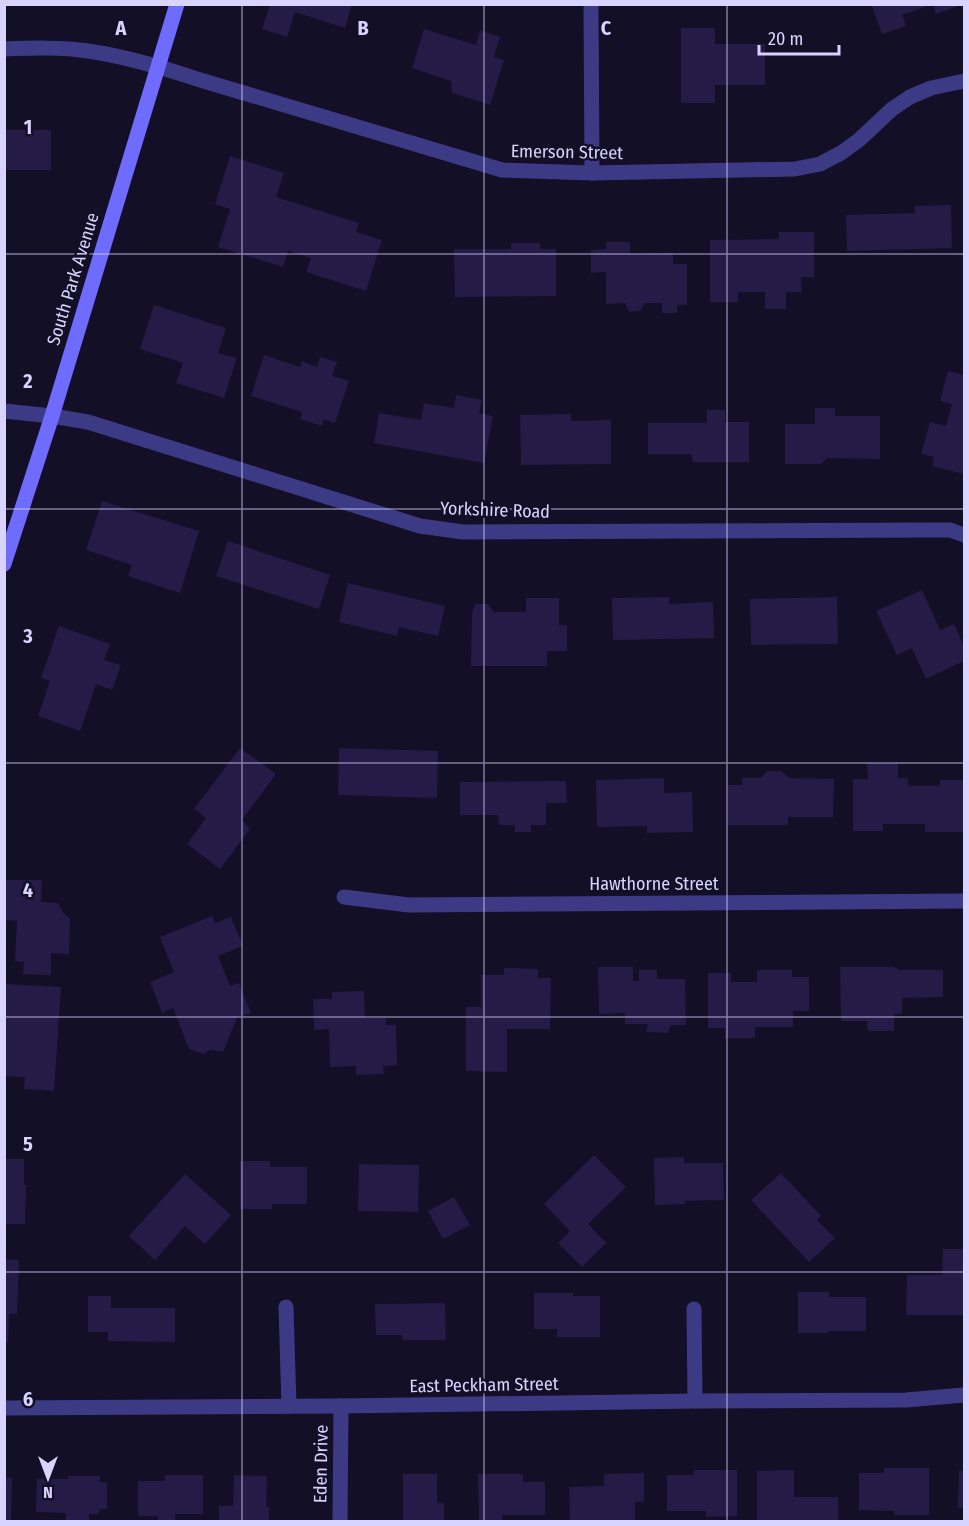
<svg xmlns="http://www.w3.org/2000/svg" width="969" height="1526" font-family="'Fira Sans Condensed',sans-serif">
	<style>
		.building { fill: #241b47 }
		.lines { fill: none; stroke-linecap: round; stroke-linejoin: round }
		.street { stroke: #3d3a85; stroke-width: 15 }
		.secondary { stroke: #6f6bff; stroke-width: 15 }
		.grid { fill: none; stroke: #d9d4ff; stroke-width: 1.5; stroke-opacity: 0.55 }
		.labels { text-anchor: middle; stroke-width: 5; stroke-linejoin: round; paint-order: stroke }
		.street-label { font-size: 18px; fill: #d9d4ff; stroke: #130f26 }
		.grid-label { font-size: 20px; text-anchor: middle; font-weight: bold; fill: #d9d4ff; stroke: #130f26; stroke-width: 5; stroke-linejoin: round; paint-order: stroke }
	</style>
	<rect width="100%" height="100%" fill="#130f26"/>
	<g class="building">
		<path d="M270,4H352L345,28L295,12L287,37L262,29Z"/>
		<path d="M871,4H931V5L902,15L906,26L882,34Z"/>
		<path d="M933,4H961V5L936,14Z"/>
		<path d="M681,28H715V44H765V85H715V103H681Z"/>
		<path d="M424,29L476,45L480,30L500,37L494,57L504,60L490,105L452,93L451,81L412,68Z"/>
		<rect x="4" y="130" width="47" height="40"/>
		<path d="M230,156L284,173L276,197L359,223L356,232L382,240L366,291L306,272L311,258L288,251L283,267L218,247L230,209L215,204Z"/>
		<path d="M951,205L952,248L847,251L846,215L915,213V206Z"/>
		<path d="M779,232H814V277H801L802,292H786V309H765V292H738V302H710V240L779,239Z"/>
		<path d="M606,242H630V254L673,253V264H687V305H677V313H662V303H645L640,311L629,312L625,303L606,304V272L591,273V250L606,249Z"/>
		<path d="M511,243H540V249H556V296L455,297L454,249H511Z"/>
		<path d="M154,305L226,328L218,353L237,358L224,398L176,383L183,363L140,349Z"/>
		<path d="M264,355L300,367L302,361L317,367L320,357L337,362L332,376L349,381L335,423L324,419L322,426L300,419L302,412L251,396Z"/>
		<path d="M948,371L964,375V474L932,466L934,457L921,454L930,422L946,426L952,404L940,401Z"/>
		<path d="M456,395L482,400L479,413L493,416L484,463L374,443L379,413L421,420L424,403L454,408Z"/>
		<path d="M815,408H835V416H880V459L827,458L821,464H785V424H815Z"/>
		<path d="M707,410H725V422H749V462H693L691,454H648V423H707Z"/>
		<path d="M571,414V421L611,420V464L521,465L520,415Z"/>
		<path d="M102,501L199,531L180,593L128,576L132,565L86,550Z"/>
		<path d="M228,541L330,575L319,609L216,576Z"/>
		<path d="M348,583L445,606L438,636L399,627L397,636L339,622Z"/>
		<path d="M922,590L940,630L954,624L964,646V661L926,679L912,648L897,655L876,611Z"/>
		<path d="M669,597V604L713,602L714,638L613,640L612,598Z"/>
		<path d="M837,597L838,644L751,645L750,599Z"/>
		<path d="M526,598H559V625H567V651H547V666H471L472,613L475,604H488L494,612H526Z"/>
		<path d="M59,626L110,644L104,660L121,665L112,690L96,684L80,731L38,716L50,681L41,678Z"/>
		<path d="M240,748L276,774L242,820L250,829L220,869L187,844L206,818L194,809Z"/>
		<path d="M339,748L438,751L437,798L338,795Z"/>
		<path d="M867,763H898V778H908V786H940V780H964V832H925V824H883V831H853V779H868Z"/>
		<path d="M767,771H781L790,778L834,779L833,817H788V825H728V785H742V778H761Z"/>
		<path d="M664,778V793L692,792L693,832L647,833V826L597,827L596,780Z"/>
		<path d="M566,781L567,803H546V825H531V832H515V825H499L498,815H460V782Z"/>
		<path d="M5,880H42L41,902L58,903L64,914L70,918L69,954L51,953V975L23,974L24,962L15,961L17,921L4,920Z"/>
		<path d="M212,916L215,923L231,917L243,946L218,956L230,986L239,983L251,1013L237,1018L223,1052L210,1050L204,1054L189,1049L173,1008L162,1013L150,982L174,972L160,937Z"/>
		<path d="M598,967H633V981H639V970H657V979H685L686,1025H671L668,1033L646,1032L648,1024H625V1013L599,1014Z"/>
		<path d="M840,967H894L900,970H943V997L902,998V1014H894V1031H868L867,1021H841Z"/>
		<path d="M504,968L538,969V978H551L550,1029H507V1072L466,1071V1007H481V975H504Z"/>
		<path d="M757,970H792V977H809V1011H793V1027H755V1038H725V1028H708V973H731V982H757Z"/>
		<path d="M6,984L61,987L54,1091L24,1089L25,1077L4,1076V1011Z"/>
		<path d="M364,991L365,1018H386V1025H396L397,1065L383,1066L384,1074L356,1075V1066L330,1067L329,1029L314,1030L313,999H332V992Z"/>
		<path d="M594,1155L626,1187L588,1224L606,1243L582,1267L558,1243L570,1231L544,1204Z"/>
		<path d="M684,1157V1163H723L724,1200L685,1201L686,1204L655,1205L654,1158Z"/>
		<path d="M4,1159H24V1185H26L25,1224H4Z"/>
		<path d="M240,1161H270V1167H307V1204H272V1209H240Z"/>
		<path d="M359,1164L419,1165L418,1212L358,1211Z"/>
		<path d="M781,1173L821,1216L817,1220L835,1238L809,1262L751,1200Z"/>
		<path d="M185,1174L231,1215L205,1244L185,1226L155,1260L129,1236Z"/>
		<path d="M454,1197L470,1225L443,1239L428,1211Z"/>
		<path d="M943,1249H964V1315H906L907,1275H942Z"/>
		<path d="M4,1259L19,1260L17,1314H9L8,1342H4Z"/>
		<path d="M798,1292H829V1297H866V1331H828V1333H798Z"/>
		<path d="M534,1293H573V1296H600V1337H557V1329H534Z"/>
		<path d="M88,1296H111V1308H175V1342L108,1341V1332H88Z"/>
		<path d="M445,1303L446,1340H402V1335H376L375,1304Z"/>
		<path d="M884,1468H929V1515H894V1511L859,1510V1473H884Z"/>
		<path d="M694,1470H737V1516L706,1517V1511H667V1475H694Z"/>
		<path d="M794,1470V1497H838V1522H757V1471Z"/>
		<path d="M959,1471H964V1508H958Z"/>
		<path d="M644,1473V1502H635V1520L570,1521L569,1487L604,1486V1474Z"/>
		<path d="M403,1474H437V1503H444V1522H403Z"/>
		<path d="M478,1474H523V1482H545V1515H502V1522H479Z"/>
		<path d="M165,1475H203V1514H175V1522H158V1516H138V1481H165Z"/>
		<path d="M234,1475L267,1476L266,1507H269V1522L219,1520V1506H233Z"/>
		<path d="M68,1476H100V1482L107,1483V1509H100L99,1514H89V1522H66V1513L36,1512L37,1479H68Z"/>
		<path d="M4,1478H12L11,1522H4Z"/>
	</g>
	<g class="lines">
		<g class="street">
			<path d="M591,4L592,173"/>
			<path d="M4,49C32,48 61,47 88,51C125,56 161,67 197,79L502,170L592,173L795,169L820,164L841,153L859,140L892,109L910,97L931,88L964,81"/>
			<path d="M4,411L52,416L88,422L420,526L463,532L924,530H950L964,535"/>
			<path d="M344,897L409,905L964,901"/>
			<path d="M286,1307L289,1406"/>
			<path d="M694,1309L695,1401"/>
			<path d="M4,1408L341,1406L695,1401L906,1400L964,1395"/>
			<path d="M340,1522L341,1406"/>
		</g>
		<path class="secondary" d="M4,564L52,416L177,4"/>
	</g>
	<path class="grid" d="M242,4V1522M484,4V1522M727,4V1522M4,254H964M4,509H964M4,763H964M4,1017H964M4,1272H964"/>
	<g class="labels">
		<g class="street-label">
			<text transform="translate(567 152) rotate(1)" y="6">Emerson Street</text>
			<text transform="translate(73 279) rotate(-73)" y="6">South Park Avenue</text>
			<text transform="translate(495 510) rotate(2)" y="6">Yorkshire Road</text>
			<text x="654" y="890">Hawthorne Street</text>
			<text transform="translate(484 1385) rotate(-1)" y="6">East Peckham Street</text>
			<text transform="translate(321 1464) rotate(-89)" y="6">Eden Drive</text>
		</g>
	</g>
	<g class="grid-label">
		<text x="121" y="35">A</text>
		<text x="363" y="35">B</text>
		<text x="606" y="35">C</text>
		<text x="28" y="134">1</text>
		<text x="28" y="388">2</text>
		<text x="28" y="643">3</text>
		<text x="28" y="897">4</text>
		<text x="28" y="1151">5</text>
		<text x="28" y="1406">6</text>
	</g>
	<rect width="969" height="1526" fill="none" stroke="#d9d4ff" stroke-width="12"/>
	<g transform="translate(48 1478) rotate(180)" stroke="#130f26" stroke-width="4.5" paint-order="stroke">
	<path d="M0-4.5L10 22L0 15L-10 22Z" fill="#d9d4ff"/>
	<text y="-9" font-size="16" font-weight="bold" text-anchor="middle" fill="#d9d4ff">N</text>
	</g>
	<path d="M759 45v9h80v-9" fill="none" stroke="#d9d4ff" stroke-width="3"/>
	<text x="768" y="45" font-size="18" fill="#d9d4ff" stroke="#130f26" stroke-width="4.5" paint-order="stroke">20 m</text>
</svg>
